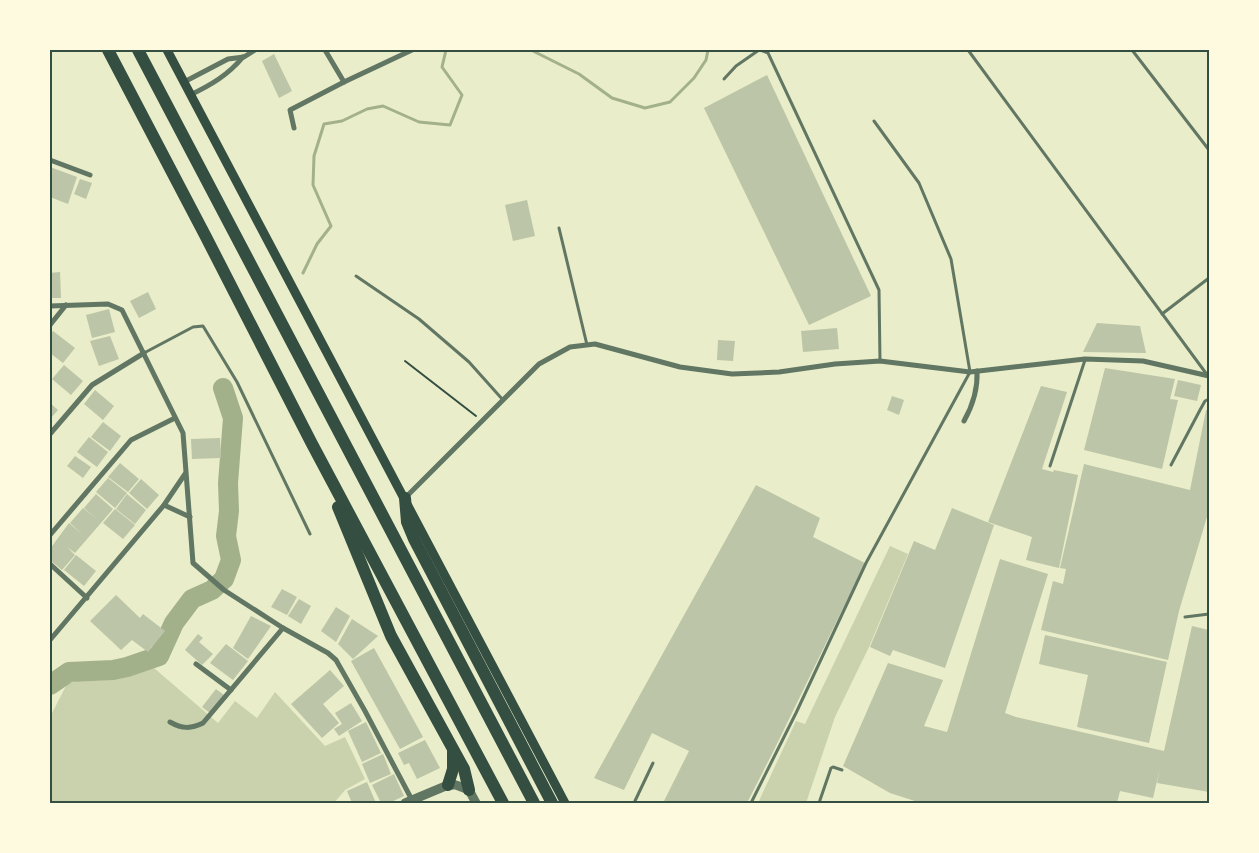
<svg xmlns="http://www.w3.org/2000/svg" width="1259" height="853" font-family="'Golos Text',sans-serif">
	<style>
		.green { fill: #cad2ad }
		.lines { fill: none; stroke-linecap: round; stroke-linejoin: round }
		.stream { stroke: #a3b18a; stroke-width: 3 }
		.river { stroke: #a3b18a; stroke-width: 20 }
		.building { fill: #bcc5a7 }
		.path { stroke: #344e41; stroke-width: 2 }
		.service { stroke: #617663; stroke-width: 3 }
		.minor { stroke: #617663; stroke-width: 5 }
		.tertiary { stroke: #617663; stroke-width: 9 }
		.secondary { stroke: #344e41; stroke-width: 9 }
		.motorway { stroke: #344e41; stroke-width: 12 }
		.neatline { fill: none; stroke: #344e41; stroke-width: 2 }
	</style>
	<rect width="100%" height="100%" fill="#e9edc9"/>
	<g class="green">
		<path d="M890,546L908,554L869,647L835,717L806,803H758L796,721L805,724Z"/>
		<path d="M154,668L218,723L235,701L257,718L275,692L325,746L345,737L365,779L345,790L334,803H50V717L67,684L94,675Z"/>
	</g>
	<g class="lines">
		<g class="stream">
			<path d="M531,50L579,74L612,98L645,108L670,102L694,78L706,60L708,50"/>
			<path d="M303,273L317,244L331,226L313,185L314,156L324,124L342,121L367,109L383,106L419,122L450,125L462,95L442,67L446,50"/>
		</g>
		<path class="river" d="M50,685L69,672L113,670L127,667L159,656L174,623L192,599L212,590L224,579L231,560L226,536L229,511L228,483L233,418L223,388"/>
	</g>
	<g class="building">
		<path d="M274,54L292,91L279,98L262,61Z"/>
		<path d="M767,75L871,296L809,325L704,108Z"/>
		<path d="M50,167L77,177L68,204L50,197Z"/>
		<path d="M80,179L92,183L86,199L74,194Z"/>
		<path d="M527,200L535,236L513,241L505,205Z"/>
		<path d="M60,272L61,298H50V273Z"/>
		<path d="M148,292L156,309L139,318L130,301Z"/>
		<path d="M109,309L115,332L92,338L86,315Z"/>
		<path d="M1097,323L1140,326L1146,353L1083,352Z"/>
		<path d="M837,328L839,349L803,352L801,331Z"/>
		<path d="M53,331L75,348L63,363L50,353V334Z"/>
		<path d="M110,336L119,359L99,366L90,341Z"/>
		<path d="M718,340L735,341L733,361L717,360Z"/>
		<path d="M64,365L83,381L71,395L52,379Z"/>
		<path d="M1105,368L1175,379L1170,399L1178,400L1162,469L1084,450Z"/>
		<path d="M1178,380L1201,385L1197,401L1174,396Z"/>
		<path d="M1041,386L1067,392L1042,469L1053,472L1054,470L1078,475L1059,568L1026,560L1032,537L988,522Z"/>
		<path d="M95,390L114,406L103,420L84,404Z"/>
		<path d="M892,396L904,400L899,415L887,410Z"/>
		<path d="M50,403L58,410L50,419Z"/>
		<path d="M1206,410L1209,411V510L1179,611L1168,660L1041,630L1053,581L1063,584L1066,569L1060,568L1084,464L1190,490Z"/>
		<path d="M103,422L121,436L110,451L91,437Z"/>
		<path d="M89,437L108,452L97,467L77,452Z"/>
		<path d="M220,438L221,458L192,459L191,439Z"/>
		<path d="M75,456L91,467L83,478L67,466Z"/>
		<path d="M120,463L139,479L128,492L108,477Z"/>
		<path d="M108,478L127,493L115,508L96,492Z"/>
		<path d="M141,479L159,495L147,509L129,493Z"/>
		<path d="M756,485L820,518L813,537L865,563L774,750L747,803H663L689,751L652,733L624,790L594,778Z"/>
		<path d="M96,494L113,509L75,553L67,547L75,555L62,570L50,560V549L69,523L84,536L70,523L83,508L97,519L84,508Z"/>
		<path d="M127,494L146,510L135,524L116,509Z"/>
		<path d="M952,508L994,525L945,668L893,650L890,656L870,647L914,541L935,550Z"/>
		<path d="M115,509L135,525L123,539L103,523Z"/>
		<path d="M76,555L96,571L84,586L64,570Z"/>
		<path d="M1000,559L1048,574L1005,713L1016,717L1164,751L1192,626L1209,630V792L1157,783L1160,768L1153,798L1120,791L1117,803H921L890,793L843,766L888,663L943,680L924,726L947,732Z"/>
		<path d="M282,589L297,597L287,615L271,607Z"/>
		<path d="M116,595L140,618L143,614L165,631L148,652L132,640L121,650L90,621Z"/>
		<path d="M299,599L311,606L301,624L288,616Z"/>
		<path d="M336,607L350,616L336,642L321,631Z"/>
		<path d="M251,616L271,626L248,659L233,648Z"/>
		<path d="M352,619L378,636L353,659L338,644Z"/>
		<path d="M198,634L203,638L199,642L213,654L202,665L185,650Z"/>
		<path d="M1045,635L1167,662L1149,743L1077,727L1088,675L1039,664Z"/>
		<path d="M226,644L248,661L233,680L210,663Z"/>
		<path d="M374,648L423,737L400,749L351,661Z"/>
		<path d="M330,670L344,686L323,704L339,723L322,738L291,704Z"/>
		<path d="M216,689L224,695L210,713L202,707Z"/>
		<path d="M351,703L362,721L339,736L334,729L342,724L335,713Z"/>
		<path d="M366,722L381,753L362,762L348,731Z"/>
		<path d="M425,740L440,768L417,779L409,763L404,765L398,753Z"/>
		<path d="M383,754L391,774L370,783L362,764Z"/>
		<path d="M394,774L404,796L389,803H381L372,785Z"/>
		<path d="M367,782L376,803H352L347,791Z"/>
	</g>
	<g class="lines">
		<path class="path" d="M405,361L476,416"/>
		<g class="service">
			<path d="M760,50L768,53L879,290L880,361"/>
			<path d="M968,50L1208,376"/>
			<path d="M1132,50L1209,150"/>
			<path d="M724,79L736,66L759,50"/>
			<path d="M559,228L587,345"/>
			<path d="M356,276L419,319L469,362L503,400"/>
			<path d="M1162,314L1209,278"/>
			<path d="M144,353L193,327L203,326L237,382L310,534"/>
			<path d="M1171,465L1200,410L1205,401L1209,399"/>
			<path d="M1050,466L1085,360"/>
			<path d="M1185,617L1209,614"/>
			<path d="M50,802L52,803"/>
			<path d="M634,803L653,763"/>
			<path d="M751,803L796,713L866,563L970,372L951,259L919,183L874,121"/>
			<path d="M819,803L831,768L833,767L842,770"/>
		</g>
		<g class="minor">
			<path d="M325,50L344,82"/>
			<path d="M184,82L228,59L244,57L255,50"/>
			<path d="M190,95C211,85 228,75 243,57"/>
			<path d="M294,128L290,110L344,82L412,50"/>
			<path d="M50,160L90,175"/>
			<path d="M50,306L108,304L122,310L183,433L193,563L224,590L283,628L328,653L336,660L365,711L412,800"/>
			<path d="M50,325L66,305"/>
			<path d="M964,421C973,405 978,390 977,371"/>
			<path d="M50,434L92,385L144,353"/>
			<path d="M405,498L539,364L570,347L595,344L680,367L732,374L779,372L835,364L880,361L970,372L1085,359L1143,361L1209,376"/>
			<path d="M164,505L190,517"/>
			<path d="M50,535L131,440L175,418"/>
			<path d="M50,564L87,598"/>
			<path d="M50,640L164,505L185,474"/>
			<path d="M196,664L231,690"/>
			<path d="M170,722C182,729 191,729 203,723L283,628"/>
		</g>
		<path class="tertiary" d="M405,803L448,785H456L469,790L476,803"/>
		<path class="secondary" d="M167,50L565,803"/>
		<g class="motorway">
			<path d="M108,50L206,237L311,442L503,803"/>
			<path d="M138,50L534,803"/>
			<path d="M405,498L407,522L414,539L552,803"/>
			<path d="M338,507L391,636L464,769L469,790"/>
			<path d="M448,785L453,769V752"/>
		</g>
	</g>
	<rect width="1259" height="853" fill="none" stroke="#fefae0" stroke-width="102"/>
	<rect x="51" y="51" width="1157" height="751" class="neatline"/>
</svg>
